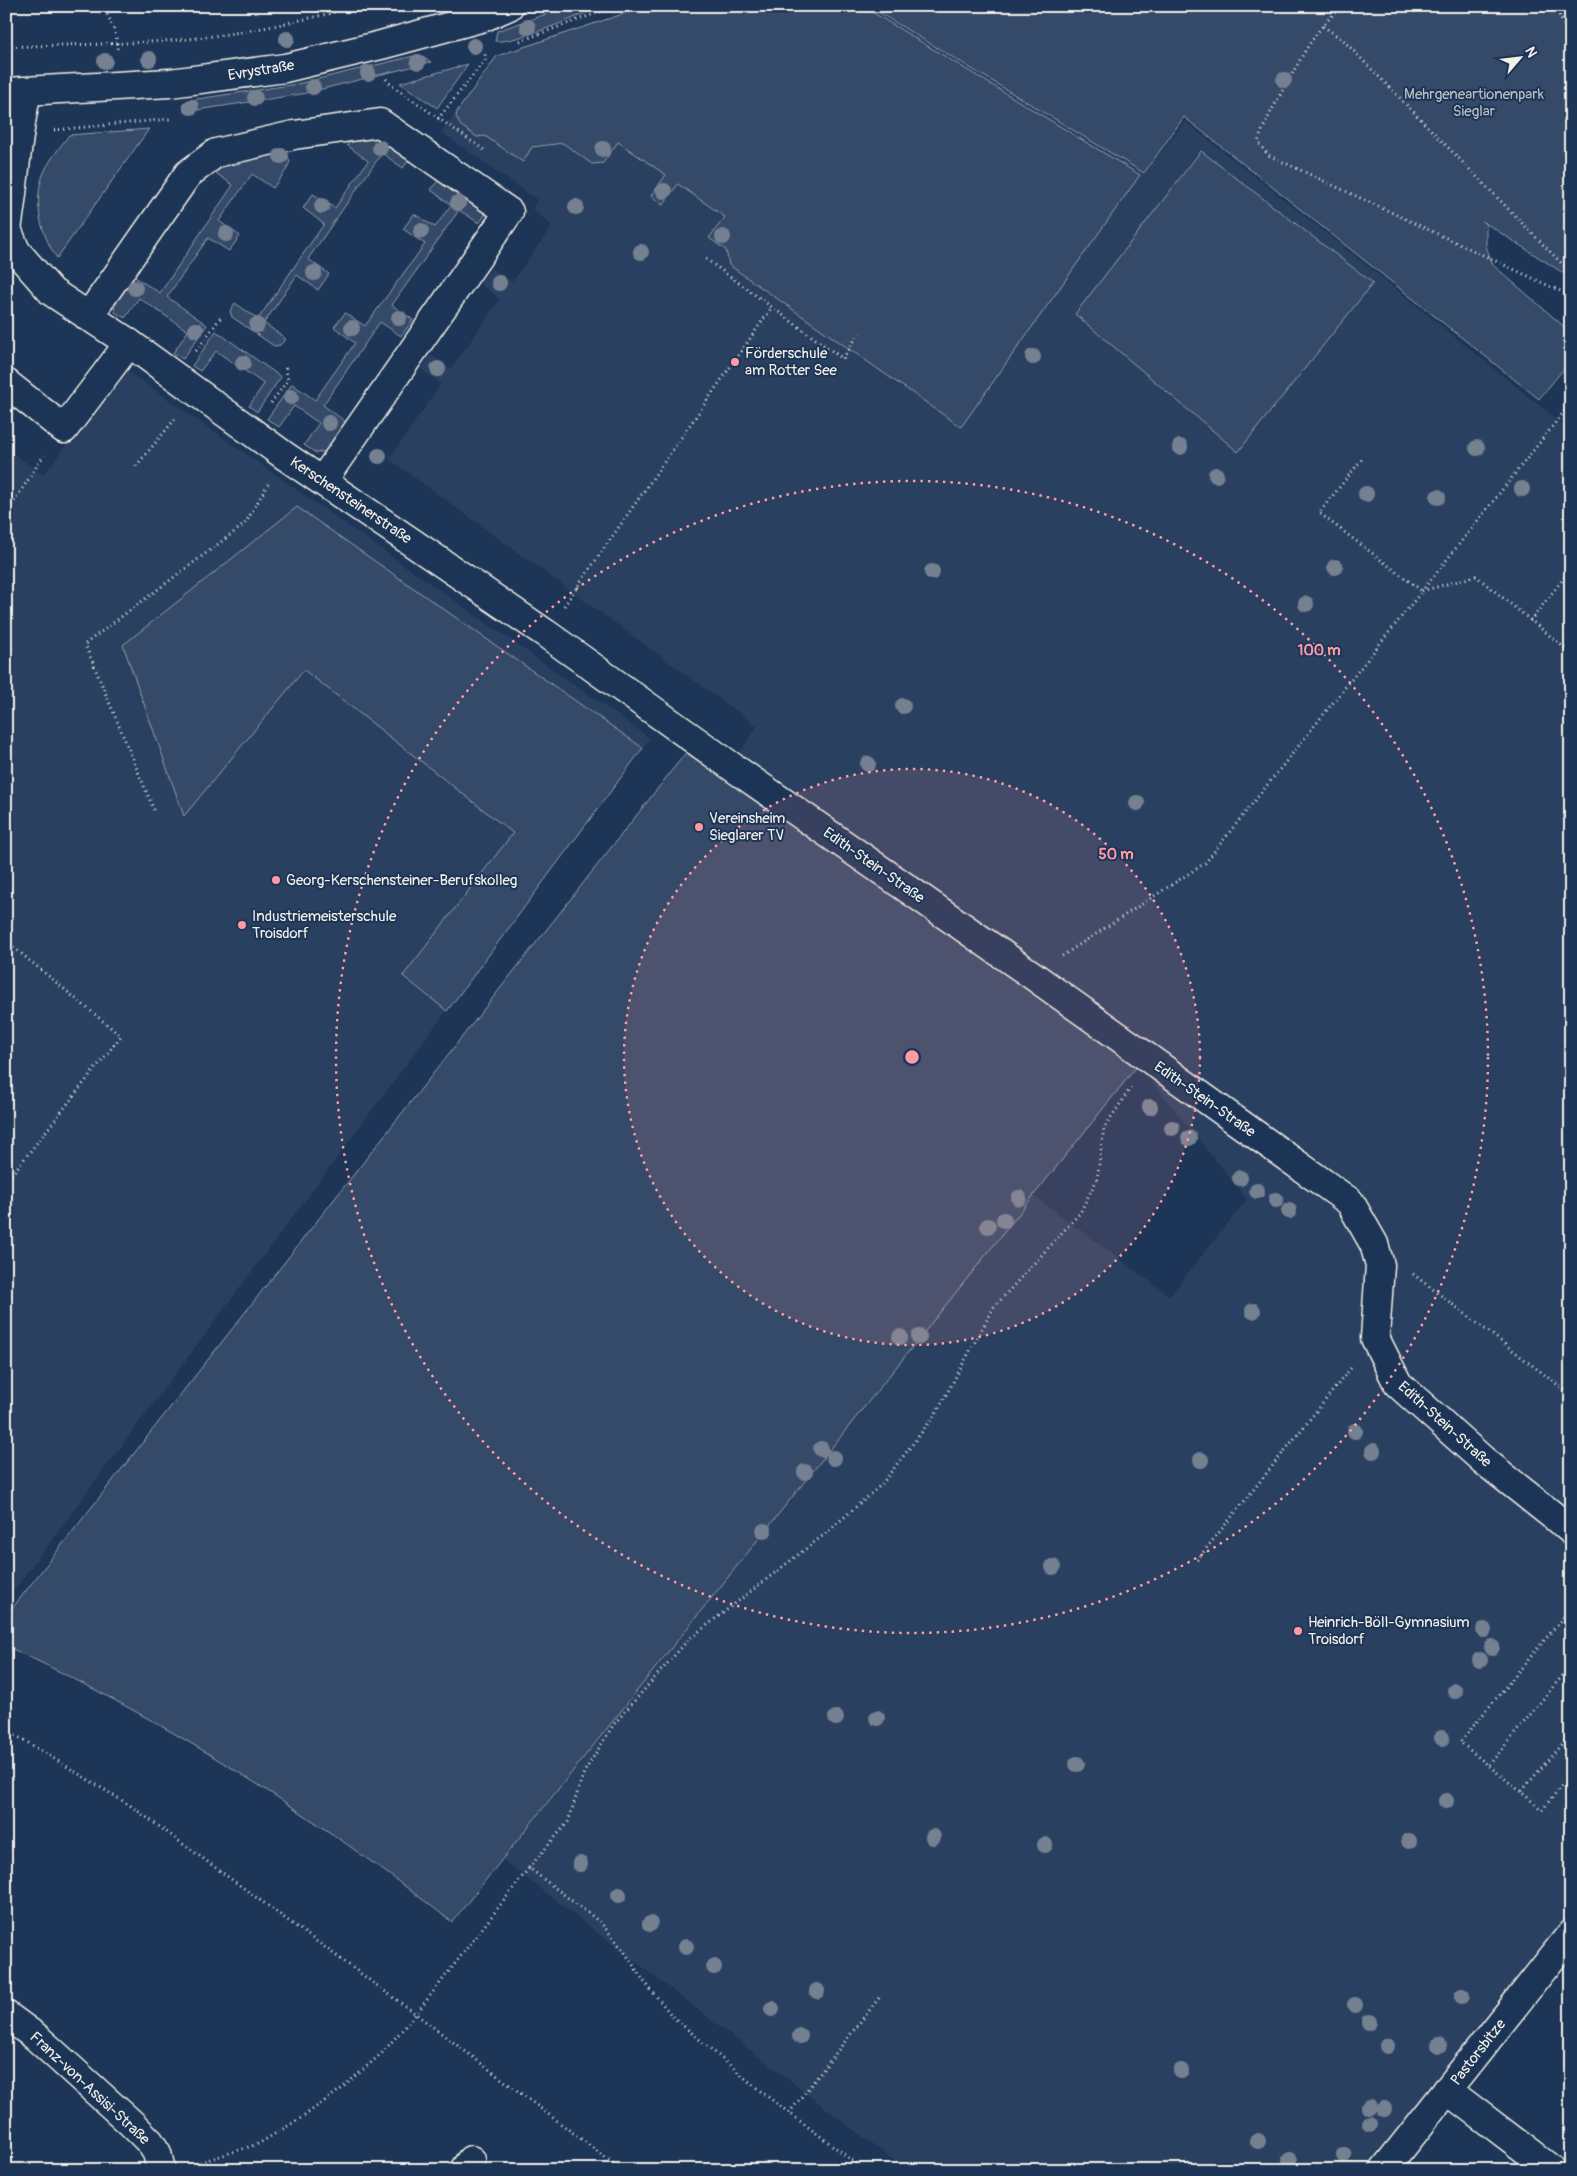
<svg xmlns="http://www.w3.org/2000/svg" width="1577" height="2176" font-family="Pangolin,sans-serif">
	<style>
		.built { fill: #2a4060 }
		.green { fill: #354a67; stroke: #949ea8 }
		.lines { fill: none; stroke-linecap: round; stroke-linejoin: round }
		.minor-casing { stroke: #f4f1e8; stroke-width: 31 }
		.path { stroke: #f4f1e8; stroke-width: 3; stroke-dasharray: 1 4; stroke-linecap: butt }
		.minor { stroke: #1d3557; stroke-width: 28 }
		.tree { fill: #748191 }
		.ring { fill: none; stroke: #ff9aa2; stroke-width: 2.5; stroke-dasharray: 2.5 5 }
		.poi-dot { fill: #ff9aa2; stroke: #1d3557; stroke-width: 2 }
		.labels { text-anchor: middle; stroke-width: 4; stroke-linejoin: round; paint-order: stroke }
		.street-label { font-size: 15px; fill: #f4f1e8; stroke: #1d3557 }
		.park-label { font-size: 15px; fill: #bbbfc1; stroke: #1d3557 }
		.poi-label { font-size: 15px; fill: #f4f1e8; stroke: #1d3557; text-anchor: start }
		.centre { fill: #ff9aa2; stroke: #1d3557; stroke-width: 2.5 }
		.ring-label { font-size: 15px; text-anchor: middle; font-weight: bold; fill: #ff9aa2; stroke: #1d3557; stroke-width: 4; stroke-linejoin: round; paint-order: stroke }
	</style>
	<rect width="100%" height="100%" fill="#1d3557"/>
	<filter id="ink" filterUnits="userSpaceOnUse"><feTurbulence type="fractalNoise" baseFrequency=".02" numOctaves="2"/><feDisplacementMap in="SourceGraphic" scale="10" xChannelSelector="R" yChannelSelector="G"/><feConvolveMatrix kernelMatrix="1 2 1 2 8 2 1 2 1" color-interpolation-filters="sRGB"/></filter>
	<g filter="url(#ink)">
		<g class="built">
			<path d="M645,6H866L1144,174L1185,121L1380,276L1567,428L1571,424V1919L1369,2170H906L503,1860L1033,1195L1170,1296L1247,1199L1138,1065L731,766L757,726L389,459L441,384L421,369L431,355L451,369L500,299L480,284L491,268L512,282L552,226L532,209L537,200L441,132L497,55Z"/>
			<path d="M125,369L650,738L6,1601V448L43,475Z"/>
		</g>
		<g class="green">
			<path d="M569,6H602C582,15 513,44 495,41L497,31Z"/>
			<path d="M647,6H862L1140,175L961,427L729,265L726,250L709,238L725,217L678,184L663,205L651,196L666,175L618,142L603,163L592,164L563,143L532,147L523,162L485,136L477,137L460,125L456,116L458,110L497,56Z"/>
			<path d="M868,6H1571V278L1482,221L1486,225V246L1493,265L1568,330L1571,340V360L1539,399L1184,117L1144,173Z"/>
			<path d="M418,55L431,62L302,94L184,112L183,103L197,99L297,84Z"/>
			<path d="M468,64L437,108L400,83Z"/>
			<path d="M149,129L57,258C40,234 32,198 45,170C51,158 61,146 69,135Z"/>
			<path d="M376,135L407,155L409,160L403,168L382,153L308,259L329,274L318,290L297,275L264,323L286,339L280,345L274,346L232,317L230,311L235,303L258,319L324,224L303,208L313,194L335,208L368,161L347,145L354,138Z"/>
			<path d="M280,150L287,154L290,161L287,169L273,188L252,174L219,221L240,236L229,251L208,238L167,297L207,325L183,359L173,353L188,331L139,298L125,318L115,312L114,305L133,276L160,293L233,185L213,171L221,160Z"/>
			<path d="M1201,151L1373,283L1238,452L1075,314Z"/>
			<path d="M439,179L484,207L486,214L479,223L459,210L392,305L413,320L401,336L380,322L323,405L346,422L326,451L316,453L304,445L319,423L294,406L279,427L267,419L292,384L315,400L355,343L334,327L345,313L365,326L425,244L403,229L414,214L435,227L451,205L431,190Z"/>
			<path d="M216,331L281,377L257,412L249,406L264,384L216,351L200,371L192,366Z"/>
			<path d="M297,507L643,748L447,1011L403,976L513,833L304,670L184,816L123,645Z"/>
			<path d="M688,750L1138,1065L452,1922C314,1815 165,1719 6,1646V1616Z"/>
		</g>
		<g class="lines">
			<g class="minor-casing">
				<g id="minor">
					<path d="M6,92L170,83L285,68L381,45L484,17L509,6"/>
					<path d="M7,229L16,251L52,292L129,343L285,456L545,633L731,766L1032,975L1350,1202L1374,1244L1380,1265L1375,1338L1398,1384L1483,1460L1571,1530"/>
					<path d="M7,229C15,183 16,137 27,92"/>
					<path d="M88,317L188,174L216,153L294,135L380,123L509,212L323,480"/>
					<path d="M6,383L64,429L129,343"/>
					<path d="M6,2015L36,2037L131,2123L150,2142L157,2153L161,2170"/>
					<path d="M1447,2090L1552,2170"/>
					<path d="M464,2170L471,2160"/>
					<path d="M1384,2170L1571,1934"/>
				</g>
			</g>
			<g class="path">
				<path d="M102,6C110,18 119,37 117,51"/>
				<path d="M317,6L319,16"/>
				<path d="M1344,6C1317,25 1303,55 1287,83C1276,102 1265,121 1258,142L1268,155L1571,296"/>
				<path d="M1555,6L1571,41"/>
				<path d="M1323,26L1343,40L1571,273"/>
				<path d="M520,41L616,6"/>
				<path d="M6,47C70,44 133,45 197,38C252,32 307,19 361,6"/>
				<path d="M386,79L391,85L484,150"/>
				<path d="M438,119L485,60V51"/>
				<path d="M54,130L170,119"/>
				<path d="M706,259L843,359L859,333"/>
				<path d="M196,351L221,317"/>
				<path d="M271,403L288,380L285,364"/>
				<path d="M1571,403L1422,591L1476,576L1571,653"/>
				<path d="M136,466L176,418"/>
				<path d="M6,514L44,455"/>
				<path d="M564,606L772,307"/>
				<path d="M1530,621L1571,569"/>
				<path d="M154,810L85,644L245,524L268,484"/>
				<path d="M6,941L121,1036L6,1182"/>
				<path d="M1062,956L1205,863L1422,591L1319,513L1362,459"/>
				<path d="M1413,1274L1571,1395"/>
				<path d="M1197,1560L1351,1368"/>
				<path d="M6,1731L22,1739L131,1806L416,2014L622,2170"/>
				<path d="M1571,1733L1521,1792L1542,1810L1571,1774"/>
				<path d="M1489,1765L1571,1665"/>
				<path d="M1521,1792L1460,1742L1571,1608"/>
				<path d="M529,1868L568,1822L584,1772L614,1724L688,1640L825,1534L881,1485L935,1415L994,1307L1080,1213L1097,1179L1104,1128L1132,1086"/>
				<path d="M789,2113L879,1998"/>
				<path d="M195,2164L258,2144L301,2118L341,2089L382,2053L416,2014L529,1868L601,1923L624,1951L643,1980L673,2017L759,2090L865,2170"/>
			</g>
			<use href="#minor" class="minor"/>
		</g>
		<g class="tree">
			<circle cx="528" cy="27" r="8"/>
			<circle cx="287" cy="39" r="8"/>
			<circle cx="474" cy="46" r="8"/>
			<circle cx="149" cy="59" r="8"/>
			<circle cx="105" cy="61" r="8"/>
			<circle cx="418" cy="62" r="8"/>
			<circle cx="368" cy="73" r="8"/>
			<circle cx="1284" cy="80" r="8"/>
			<circle cx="313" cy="87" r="8"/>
			<circle cx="255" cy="98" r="8"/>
			<circle cx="191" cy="107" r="8"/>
			<circle cx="380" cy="148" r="8"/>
			<circle cx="603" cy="149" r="8"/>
			<circle cx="281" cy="156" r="8"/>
			<circle cx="664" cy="191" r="8"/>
			<circle cx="458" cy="203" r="8"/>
			<circle cx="322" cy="206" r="8"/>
			<circle cx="576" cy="207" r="8"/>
			<circle cx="421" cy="231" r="8"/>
			<circle cx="226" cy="234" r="8"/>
			<circle cx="723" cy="237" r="8"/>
			<circle cx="641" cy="252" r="8"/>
			<circle cx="314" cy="273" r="8"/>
			<circle cx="499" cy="283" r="8"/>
			<circle cx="135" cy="288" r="8"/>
			<circle cx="399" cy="318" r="8"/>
			<circle cx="257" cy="325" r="8"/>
			<circle cx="352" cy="328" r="8"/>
			<circle cx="196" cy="330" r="8"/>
			<circle cx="1033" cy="357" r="8"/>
			<circle cx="243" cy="363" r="8"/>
			<circle cx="438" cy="369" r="8"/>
			<circle cx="291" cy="397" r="8"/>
			<circle cx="329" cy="423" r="8"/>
			<circle cx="1180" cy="447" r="8"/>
			<circle cx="1477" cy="448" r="8"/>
			<circle cx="379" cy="456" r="8"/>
			<circle cx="1216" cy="475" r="8"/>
			<circle cx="1522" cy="489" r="8"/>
			<circle cx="1366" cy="494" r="8"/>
			<circle cx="1438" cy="497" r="8"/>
			<circle cx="1335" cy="567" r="8"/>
			<circle cx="932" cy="572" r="8"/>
			<circle cx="1306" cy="604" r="8"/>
			<circle cx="903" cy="706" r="8"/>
			<circle cx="868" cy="764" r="8"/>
			<circle cx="1137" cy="803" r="8"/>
			<circle cx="1150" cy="1107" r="8"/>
			<circle cx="1172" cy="1128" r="8"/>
			<circle cx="1189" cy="1138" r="8"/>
			<circle cx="1240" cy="1178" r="8"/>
			<circle cx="1257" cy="1191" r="8"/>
			<circle cx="1019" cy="1198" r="8"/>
			<circle cx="1276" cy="1200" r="8"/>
			<circle cx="1289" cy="1211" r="8"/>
			<circle cx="1004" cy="1220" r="8"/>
			<circle cx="988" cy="1226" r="8"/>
			<circle cx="1253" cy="1311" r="8"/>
			<circle cx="900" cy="1337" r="8"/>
			<circle cx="919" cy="1337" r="8"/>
			<circle cx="1355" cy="1431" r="8"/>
			<circle cx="821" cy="1449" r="8"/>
			<circle cx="1373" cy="1451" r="8"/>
			<circle cx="834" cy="1458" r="8"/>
			<circle cx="1201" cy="1460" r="8"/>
			<circle cx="805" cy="1472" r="8"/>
			<circle cx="764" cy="1531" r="8"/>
			<circle cx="1053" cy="1567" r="8"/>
			<circle cx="1484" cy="1630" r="8"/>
			<circle cx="1492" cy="1647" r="8"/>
			<circle cx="1480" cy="1660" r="8"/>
			<circle cx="1455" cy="1691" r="8"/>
			<circle cx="836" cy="1718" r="8"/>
			<circle cx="877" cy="1718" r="8"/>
			<circle cx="1442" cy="1738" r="8"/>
			<circle cx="1077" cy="1764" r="8"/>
			<circle cx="1446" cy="1801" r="8"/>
			<circle cx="933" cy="1837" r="8"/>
			<circle cx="1409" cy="1841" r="8"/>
			<circle cx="1045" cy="1845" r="8"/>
			<circle cx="580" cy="1864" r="8"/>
			<circle cx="619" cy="1895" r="8"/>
			<circle cx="650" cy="1924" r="8"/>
			<circle cx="686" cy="1947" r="8"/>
			<circle cx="714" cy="1967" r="8"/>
			<circle cx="817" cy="1991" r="8"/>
			<circle cx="1462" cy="1996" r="8"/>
			<circle cx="1355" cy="2005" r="8"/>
			<circle cx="772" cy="2009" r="8"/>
			<circle cx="1369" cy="2022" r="8"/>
			<circle cx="800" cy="2036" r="8"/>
			<circle cx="1439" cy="2045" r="8"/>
			<circle cx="1387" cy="2046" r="8"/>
			<circle cx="1181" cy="2071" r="8"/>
			<circle cx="1369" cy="2107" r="8"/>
			<circle cx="1384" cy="2109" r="8"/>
			<circle cx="1370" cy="2124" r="8"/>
			<circle cx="1258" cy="2141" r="8"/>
			<circle cx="1344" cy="2155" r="8"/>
			<circle cx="1290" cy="2160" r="8"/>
		</g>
	</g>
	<circle cx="912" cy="1057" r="288" fill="#ff9aa2" fill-opacity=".12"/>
	<g class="ring">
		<circle cx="912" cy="1057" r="288"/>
		<circle cx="912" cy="1057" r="576"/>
	</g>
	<g class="poi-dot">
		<circle cx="735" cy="362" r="5"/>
		<circle cx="699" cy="827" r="5"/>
		<circle cx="276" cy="880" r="5"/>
		<circle cx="242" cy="925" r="5"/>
		<circle cx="1298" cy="1631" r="5"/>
	</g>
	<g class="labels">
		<g class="street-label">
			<text transform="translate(261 70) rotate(-9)" y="5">Evrystraße</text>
			<text transform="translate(351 500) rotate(34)" y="5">Kerschensteinerstraße</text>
			<text transform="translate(874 865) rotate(35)" y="5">Edith-Stein-Straße</text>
			<text transform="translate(1205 1099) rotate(35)" y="5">Edith-Stein-Straße</text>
			<text transform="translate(1445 1424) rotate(42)" y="5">Edith-Stein-Straße</text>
			<text transform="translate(1478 2052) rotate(-52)" y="5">Pastorsbitze</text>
			<text transform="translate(90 2088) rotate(43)" y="5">Franz-von-Assisi-Straße</text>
		</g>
		<g class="park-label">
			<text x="1474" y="99">Mehrgeneartionenpark<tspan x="1474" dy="17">Sieglar</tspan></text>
		</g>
		<g class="poi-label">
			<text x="745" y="358">Förderschule<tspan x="745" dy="17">am Rotter See</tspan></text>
			<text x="709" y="823">Vereinsheim<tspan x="709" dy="17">Sieglarer TV</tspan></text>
			<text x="286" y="885">Georg-Kerschensteiner-Berufskolleg</text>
			<text x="252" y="921">Industriemeisterschule<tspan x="252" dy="17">Troisdorf</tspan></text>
			<text x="1308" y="1627">Heinrich-Böll-Gymnasium<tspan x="1308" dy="17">Troisdorf</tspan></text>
		</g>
	</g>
	<circle cx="912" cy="1057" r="8" class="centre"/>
	<g class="ring-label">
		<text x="1319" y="655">100 m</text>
		<text x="1116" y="859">50 m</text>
	</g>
	<rect width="1577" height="2176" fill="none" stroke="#1d3557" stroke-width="25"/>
	<rect x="12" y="12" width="1552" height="2151" fill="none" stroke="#f4f1e8" stroke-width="2" filter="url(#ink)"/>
	<g transform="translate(1520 58) rotate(62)" stroke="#1d3557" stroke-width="4" paint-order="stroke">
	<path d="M0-4L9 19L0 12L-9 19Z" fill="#f4f1e8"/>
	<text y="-8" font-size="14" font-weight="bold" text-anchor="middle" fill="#f4f1e8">N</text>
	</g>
</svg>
